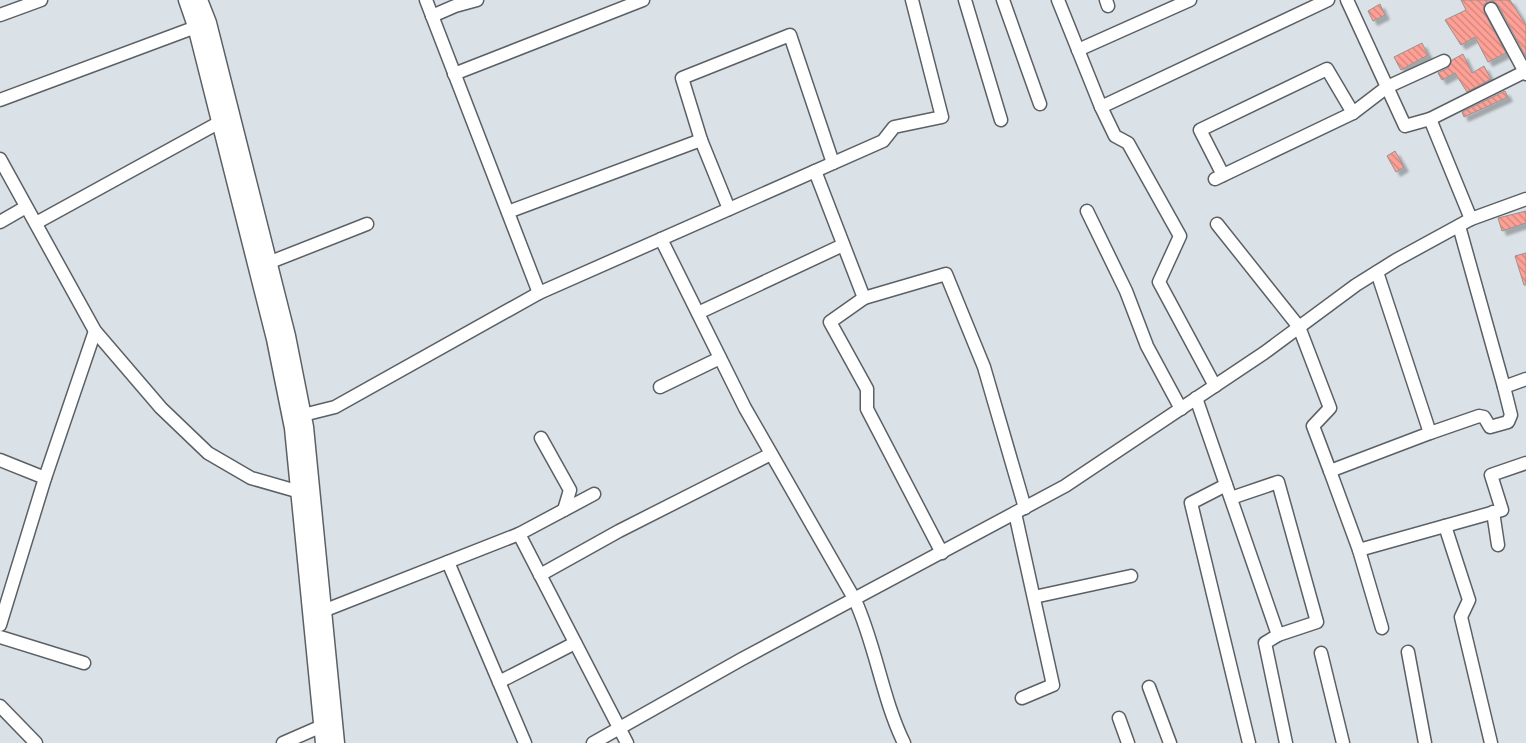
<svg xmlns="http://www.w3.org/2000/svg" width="1526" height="743" font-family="'PT Sans',sans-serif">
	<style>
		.building { fill: url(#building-back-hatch); stroke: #999190; filter: url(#shadow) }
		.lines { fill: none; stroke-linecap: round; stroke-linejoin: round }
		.minor-casing { stroke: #5b6065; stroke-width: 15 }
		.major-casing { stroke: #5b6065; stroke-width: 19 }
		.minor { stroke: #fff; stroke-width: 12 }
		.major { stroke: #fff; stroke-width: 16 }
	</style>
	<defs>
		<pattern id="building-back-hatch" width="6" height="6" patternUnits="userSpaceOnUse" patternTransform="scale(1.25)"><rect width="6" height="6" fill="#fea096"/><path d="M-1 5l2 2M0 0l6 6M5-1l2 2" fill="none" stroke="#cf847c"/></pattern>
		<filter id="shadow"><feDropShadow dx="4.5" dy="4.5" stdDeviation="1" flood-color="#0004"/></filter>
	</defs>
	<rect width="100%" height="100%" fill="#dbe2e7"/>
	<g class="building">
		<path d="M1461,0H1510L1526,25V57L1498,5L1492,1L1484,4V12L1506,53L1488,62L1475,37L1461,45L1445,20L1466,10Z"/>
		<path d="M1380,4L1385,15L1373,21L1368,11Z"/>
		<path d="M1422,43L1428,55L1401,70L1394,57Z"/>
		<path d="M1463,54L1472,73L1484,66L1491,79L1467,92L1455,73L1442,80L1438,73L1448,68L1452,60Z"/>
		<path d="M1505,91L1508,97L1464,117L1462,112Z"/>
		<path d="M1395,151L1404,167L1396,172L1387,156Z"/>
		<path d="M1526,211V223L1502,231L1498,218Z"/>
		<path d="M1526,253V285H1524L1515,256Z"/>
	</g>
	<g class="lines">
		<g class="minor-casing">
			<g id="minor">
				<path d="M426,0L539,293L883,141L894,127L942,117L912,0"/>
				<path d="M965,0L1001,120"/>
				<path d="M1003,0L1040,104"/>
				<path d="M1058,0L1101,107L1328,0"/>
				<path d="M1106,0L1108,6"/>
				<path d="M1347,0L1405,126L1430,119L1471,219"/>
				<path d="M1491,9L1526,74"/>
				<path d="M0,15L41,0"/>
				<path d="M432,16L455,6L477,0"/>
				<path d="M1078,50L1190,0"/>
				<path d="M454,74L643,0"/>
				<path d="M0,100L204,24"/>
				<path d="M1101,107L1115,136L1128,143L1180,236L1159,282L1215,386"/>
				<path d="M1430,119L1526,71"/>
				<path d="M701,140L682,78L790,35L833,163"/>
				<path d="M0,159L95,331L161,408L208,453L251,478L300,492"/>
				<path d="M815,171L864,298L830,322L867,389V409L942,553"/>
				<path d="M1223,175L1200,130L1327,69L1353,113"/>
				<path d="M1215,179L1353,113L1387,87L1444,61"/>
				<path d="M1087,211L1126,291L1147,346L1181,409"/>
				<path d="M508,212L701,140L729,209"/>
				<path d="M0,222L26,207"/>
				<path d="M36,223L220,122"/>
				<path d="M1217,224L1299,327L1330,408L1313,426L1330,471L1430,433L1377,272"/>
				<path d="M1459,226L1504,387L1526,379"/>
				<path d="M661,239L745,408L855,600C876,646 882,698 904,743"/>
				<path d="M268,263L367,224"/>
				<path d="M864,298L946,274L984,367L1025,508"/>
				<path d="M698,313L843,245"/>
				<path d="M660,387L720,358"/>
				<path d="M1196,398L1278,635L1265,643L1286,743"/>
				<path d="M295,417L335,407L539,293"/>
				<path d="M1430,433L1479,416L1484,417L1490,427L1508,422L1511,415L1504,387"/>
				<path d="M541,438L570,490L564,510"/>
				<path d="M0,460L45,478"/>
				<path d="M1330,471L1359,550L1502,510L1491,475L1526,463"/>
				<path d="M1226,485L1191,503L1249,743"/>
				<path d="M1231,498L1278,482L1317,622L1278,635"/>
				<path d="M1493,512L1498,545"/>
				<path d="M1015,513L1053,685L1022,698"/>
				<path d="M1445,526L1469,600L1461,617L1491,743"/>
				<path d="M519,534L627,743"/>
				<path d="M1359,550L1382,628"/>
				<path d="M448,562L525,743"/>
				<path d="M540,575L619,531L771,454"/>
				<path d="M1034,597L1131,576"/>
				<path d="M323,611L519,534L594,494"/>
				<path d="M0,625L45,478L95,331"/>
				<path d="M0,637L84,663"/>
				<path d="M1408,652L1425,743"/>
				<path d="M1321,653L1343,743"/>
				<path d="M499,682L575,643"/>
				<path d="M1149,687L1170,743"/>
				<path d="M0,706L36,743"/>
				<path d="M1119,718L1128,743"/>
				<path d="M283,743L322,726"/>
				<path d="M593,743L742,659L1065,486L1264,353L1356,285L1396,260L1471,219L1526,199"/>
			</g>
		</g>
		<g class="major-casing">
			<g id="major">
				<path d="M187,0L196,26L275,339L293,428L324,743"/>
				<path d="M199,0L208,23L287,336L305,427L336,743"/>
			</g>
		</g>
		<use href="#minor" class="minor"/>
		<use href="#major" class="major"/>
	</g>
</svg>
